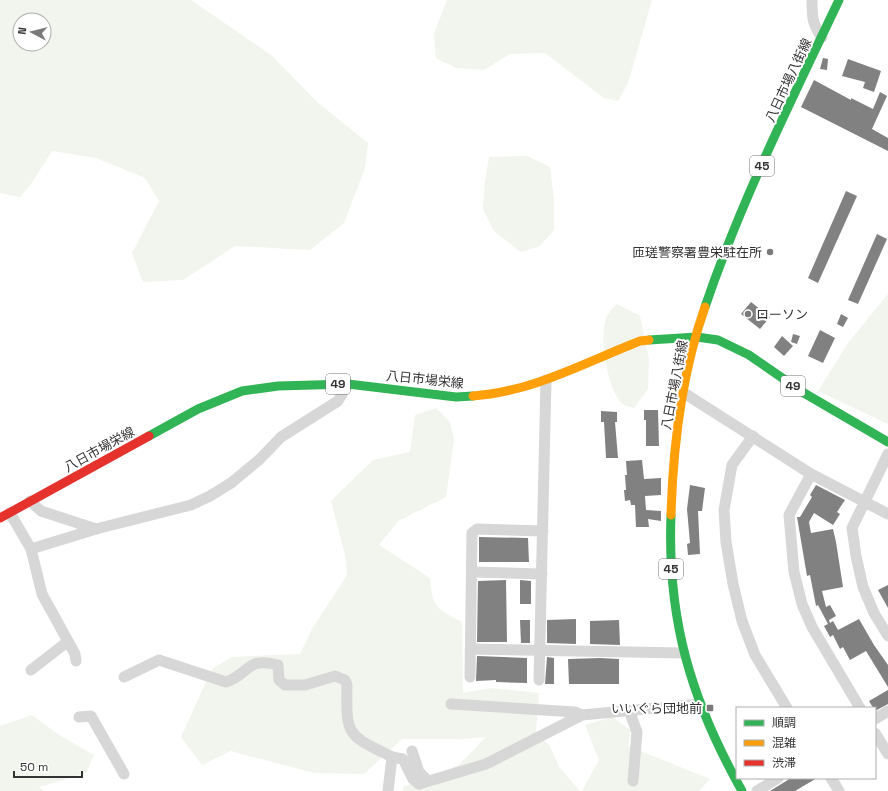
<svg xmlns="http://www.w3.org/2000/svg" width="888" height="791" font-family="'Space Grotesk','Noto Sans JP',sans-serif">
	<style>
		.green { fill: #f1f5ed; fill-rule: evenodd }
		.building { fill: #818181 }
		.lines { fill: none; stroke-linecap: round; stroke-linejoin: round }
		.street { stroke: #d7d7d7; stroke-width: 11 }
		.fast { stroke: #30b455; stroke-width: 9 }
		.slow { stroke: #ff9f0a; stroke-width: 9 }
		.jam { stroke: #e5322d; stroke-width: 9 }
		.poi-dot { fill: #7a7a7a; stroke: #fff; stroke-width: 1.5 }
		.labels { text-anchor: middle; stroke-width: 4; stroke-linejoin: round; paint-order: stroke }
		.shield { fill: #fff; stroke: #707070; stroke-width: 1 }
		.shield-label { font-size: 12px; font-weight: bold; fill: #333 }
		.street-label { font-size: 13px; fill: #333; stroke: #fff }
		.poi-label { font-size: 13px; fill: #333; stroke: #fff; text-anchor: end }
	</style>
	<rect width="100%" height="100%" fill="#fff"/>
	<g class="green">
		<path d="M0,0H191L271,55L316,101L368,143L365,168L344,223L310,250L235,246L183,280L143,282L132,253L159,201L145,178L96,158L52,151L31,184L20,197L0,193ZM20,20H44V44H20Z"/>
		<path d="M447,0H652L628,83L618,101L604,98L545,53L510,54L484,70L456,68L436,58L434,34Z"/>
		<path d="M527,156L550,167L554,200V230L540,246L521,252L494,231L483,209L485,181L489,157Z"/>
		<path d="M888,294V424L818,391L848,343Z"/>
		<path d="M617,304L640,316L649,359L648,389L634,408C631,407 626,406 624,405C607,393 598,333 607,316C610,311 614,307 617,304Z"/>
		<path d="M436,408L450,422L454,440L446,497L398,521L379,545L430,578C433,609 436,608 462,622L463,693L491,688L539,693L536,732L550,746L559,767L580,791H403V787L459,765L486,737L461,739H402L364,774L314,773L231,751L202,765L181,737L212,669L232,657L300,654L312,629L347,575L346,559L331,501L373,460L410,452L415,415Z"/>
		<path d="M32,715L59,735L94,755L86,773L39,787L43,791H0V726Z"/>
		<path d="M612,717L631,730L628,746L710,779L699,791H582L599,760L585,725Z"/>
	</g>
	<g class="building">
		<path d="M823,58L828,59L827,70L820,69Z"/>
		<path d="M848,59L881,71L874,92L863,88L865,82L842,76Z"/>
		<path d="M814,80L851,100V98L873,109L880,92L887,96L872,129L888,138V151L801,107Z"/>
		<path d="M846,191L857,196L818,283L808,278Z"/>
		<path d="M877,234L887,239L858,304L848,300Z"/>
		<path d="M751,302L770,317L760,329L741,314Z"/>
		<path d="M841,314L848,318L843,327L837,324Z"/>
		<path d="M820,330L835,338L823,363L808,356Z"/>
		<path d="M793,334L800,336L797,344L791,342Z"/>
		<path d="M782,336L793,346L784,356L774,347Z"/>
		<path d="M644,410H658L659,446H646V420H644Z"/>
		<path d="M601,411L617,412V422H615L618,458H606L604,422H601Z"/>
		<path d="M642,460L644,479L661,478V495L645,496L646,510L661,511V521L648,519L649,527H636L635,505H631L630,500L625,501L624,490H626L625,475H627L626,461Z"/>
		<path d="M690,485L705,488L702,511H698L700,554L688,555L687,544L690,543L687,509Z"/>
		<path d="M816,485L845,500L837,512L840,514L833,525L814,513L809,522L811,533L833,529L836,542L843,587L822,591L826,607L830,605L836,616L829,620L830,623L833,621L838,630L859,619L874,645L888,665V687L866,651L850,660L843,647L840,649L833,635L830,637L824,626L828,624L818,605L816,606L810,575L807,576L797,517H800L812,497L810,495Z"/>
		<path d="M479,537L528,538L529,562H479Z"/>
		<path d="M506,580L507,642H477L478,581Z"/>
		<path d="M520,580L531,581V604H520Z"/>
		<path d="M888,585V608L878,590Z"/>
		<path d="M576,619V644L547,643V620Z"/>
		<path d="M520,620H530V643H521Z"/>
		<path d="M619,620L620,645L590,644V621Z"/>
		<path d="M477,656L527,658V683L496,682V680L476,681Z"/>
		<path d="M547,657L554,658V684H545Z"/>
		<path d="M600,658L619,659V684H569L568,659Z"/>
		<path d="M888,690V704L875,711L869,701Z"/>
		<path d="M791,778H817L795,791H770Z"/>
	</g>
	<g class="lines">
		<g class="street">
			<path d="M812,0C812,15 812,25 822,37"/>
			<path d="M684,393L811,474L888,514"/>
			<path d="M753,436L732,465L724,510L726,542L733,584L742,621L755,655L787,708"/>
			<path d="M888,454L852,528L856,556L863,587L874,613L888,636"/>
			<path d="M811,474L789,515L794,572L802,604L812,627L860,708"/>
			<path d="M30,501L41,511L96,529"/>
			<path d="M10,513L31,549L42,594L75,654L76,661"/>
			<path d="M31,549L96,529L191,505L210,496L231,483L260,459L281,437L338,401L348,384"/>
			<path d="M472,572L542,574"/>
			<path d="M471,649L683,653"/>
			<path d="M31,670L67,642"/>
			<path d="M124,677L159,660L226,682C249,675 246,656 278,665L279,680L285,685H305L335,676L345,680L347,685C346,737 347,734 392,757"/>
			<path d="M470,677L472,533L477,529L543,531"/>
			<path d="M539,680L546,380"/>
			<path d="M451,704L575,712L582,715"/>
			<path d="M629,710L637,732L633,781"/>
			<path d="M79,717L91,716L124,774"/>
			<path d="M875,719L888,711"/>
			<path d="M875,733L888,754"/>
			<path d="M412,751L419,772L428,781"/>
			<path d="M831,778L839,791"/>
			<path d="M388,791L392,757L403,759L413,779L419,784L486,764L582,715L700,704"/>
			<path d="M757,791L778,778"/>
		</g>
		<g class="fast">
			<path d="M705,307C741,201 791,101 839,0"/>
			<path d="M649,340L697,337L718,340L749,355L804,393L888,442"/>
			<path d="M149,436L198,409L242,391L278,386L348,384L456,397L473,396"/>
			<path d="M671,515C667,620 691,700 742,791"/>
		</g>
		<g class="slow">
			<path d="M473,396C532,392 586,362 640,341L649,340"/>
			<path d="M671,515C673,446 682,372 705,307"/>
		</g>
		<path class="jam" d="M0,518L149,436"/>
	</g>
	<g class="poi-dot">
		<circle cx="770" cy="252" r="4"/>
		<circle cx="748" cy="314" r="4"/>
		<rect x="706" y="704" width="8" height="8" rx="2"/>
	</g>
	<g class="labels">
		<g class="shield">
			<rect x="750" y="156" width="24" height="20" rx="3"/>
			<rect x="326" y="374" width="24" height="20" rx="3"/>
			<rect x="781" y="376" width="24" height="20" rx="3"/>
			<rect x="659" y="559" width="24" height="20" rx="3"/>
		</g>
		<g class="shield-label">
			<text x="762" y="170">45</text>
			<text x="338" y="388">49</text>
			<text x="793" y="390">49</text>
			<text x="671" y="573">45</text>
		</g>
		<g class="street-label">
			<text transform="translate(788 80) rotate(-65)" y="5">八日市場八街線</text>
			<text transform="translate(425 379) rotate(6)" y="5">八日市場栄線</text>
			<text transform="translate(674 385) rotate(-79)" y="5">八日市場八街線</text>
			<text transform="translate(99 449) rotate(-29)" y="5">八日市場栄線</text>
		</g>
		<g class="poi-label">
			<text x="762" y="257">匝瑳警察署豊栄駐在所</text>
			<text x="756" y="319" text-anchor="start">ローソン</text>
			<text x="702" y="713">いいぐら団地前</text>
		</g>
	</g>
	<rect x="736" y="707" width="140" height="72" fill="#ffffff" stroke="#adadad"/>
	<rect x="744" y="720" width="20" height="6" fill="#30b455" stroke="#adadad"/>
	<text x="772" y="727" font-size="12" fill="#333333">順調</text>
	<rect x="744" y="740" width="20" height="6" fill="#ff9f0a" stroke="#adadad"/>
	<text x="772" y="747" font-size="12" fill="#333333">混雑</text>
	<rect x="744" y="760" width="20" height="6" fill="#e5322d" stroke="#adadad"/>
	<text x="772" y="767" font-size="12" fill="#333333">渋滞</text>
	<g transform="translate(32 32) rotate(277)"><circle r="19" fill="#ffffff" stroke="#adadad"/>
	<path d="M0-3L7 15L0 10L-7 15Z" fill="#7a7a7a"/>
	<text y="-6" font-size="11" font-weight="bold" text-anchor="middle" fill="#333333">N</text>
	</g>
	<path d="M14 771v6h68v-6" fill="none" stroke="#333333" stroke-width="2"/>
	<text x="20" y="771" font-size="12" fill="#333333" stroke="#ffffff" stroke-width="3" paint-order="stroke">50 m</text>
</svg>
